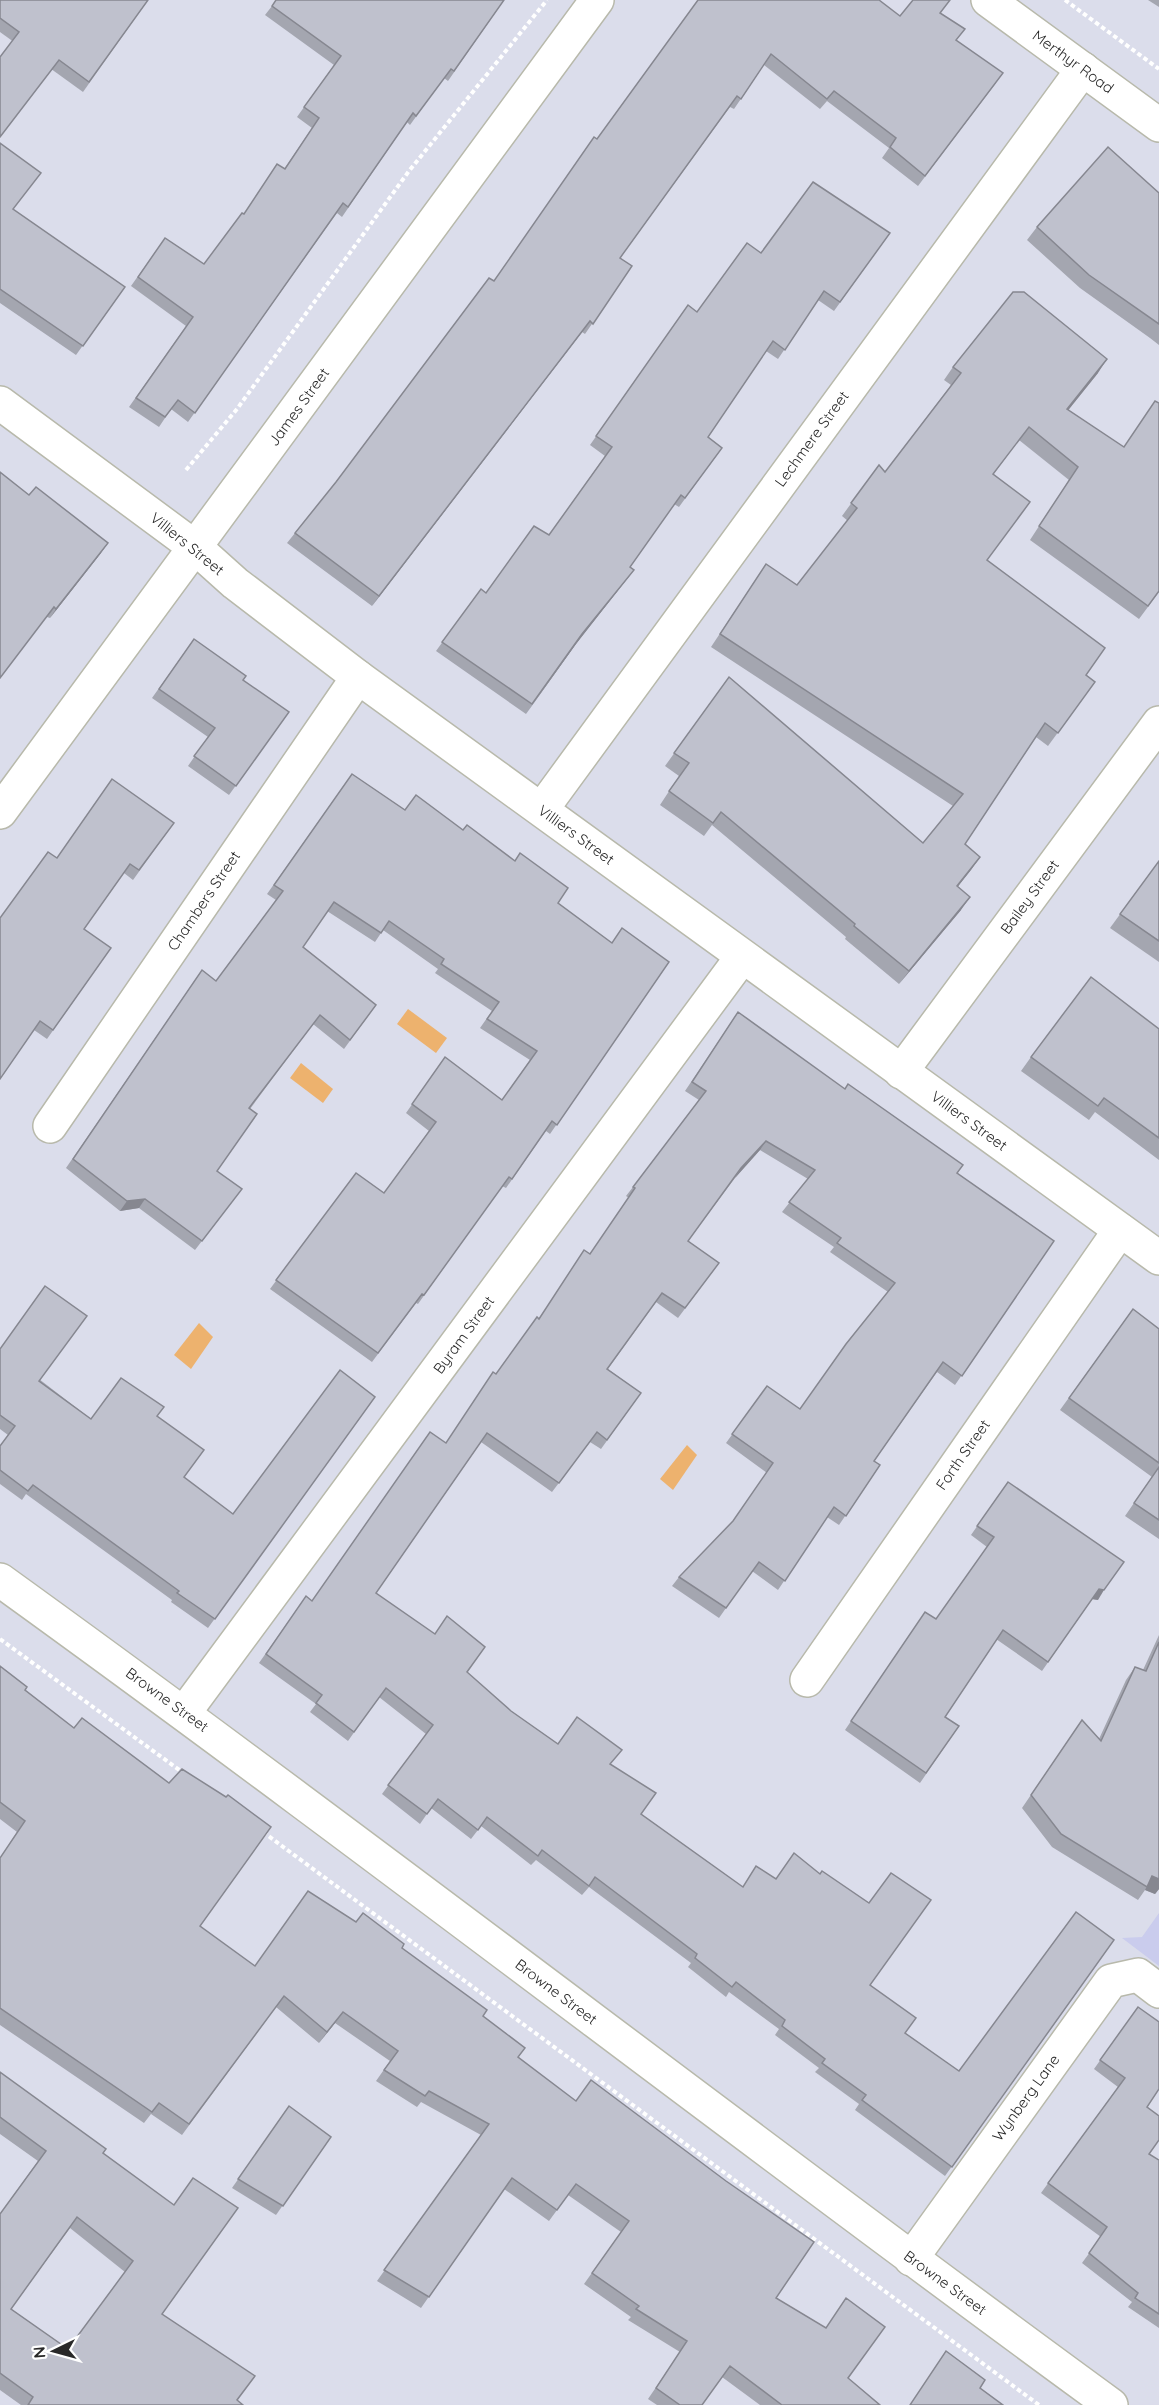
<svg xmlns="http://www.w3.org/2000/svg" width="1159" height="2405" font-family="Quicksand,sans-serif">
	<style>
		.education { fill: #cacced }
		.water { fill: #edb26e }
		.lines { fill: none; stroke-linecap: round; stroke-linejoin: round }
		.minor-casing { stroke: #b8b9ab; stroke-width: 36 }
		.path { stroke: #fff; stroke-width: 4; stroke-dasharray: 4.5 3; stroke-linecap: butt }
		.minor { stroke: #fff; stroke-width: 33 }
		.wall { fill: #a4a6b0; fill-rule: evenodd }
		.shaded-wall { fill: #868790 }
		.building { fill: #bfc1cd; stroke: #868790; stroke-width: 1.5; fill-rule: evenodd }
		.labels { text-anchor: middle; stroke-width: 6; stroke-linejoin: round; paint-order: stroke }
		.street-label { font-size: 15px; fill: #292929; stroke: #fff }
	</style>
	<rect width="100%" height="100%" fill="#dbddeb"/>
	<path class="education" d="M1159,1913V1966L1122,1938L1142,1937Z"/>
	<g class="water">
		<path d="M408,1009L447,1038L436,1053L397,1024Z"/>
		<path d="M301,1063L333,1089L323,1103L290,1078Z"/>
		<path d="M199,1323L213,1337L191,1369L174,1355Z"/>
		<path d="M687,1445L697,1455L673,1490L660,1479Z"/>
	</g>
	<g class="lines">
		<g class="minor-casing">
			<g id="minor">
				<path d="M988,0L1159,125"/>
				<path d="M0,403L196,548L235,583L358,677L1159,1258"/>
				<path d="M542,809L1083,69"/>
				<path d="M0,812L597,0"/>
				<path d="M901,1072L1159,723"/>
				<path d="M50,1126L358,677"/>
				<path d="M0,1580C374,1850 738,2133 1111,2405"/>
				<path d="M807,1680L1120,1230"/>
				<path d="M184,1713L742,957"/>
				<path d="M911,2259L1111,1981L1138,1975L1159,1991"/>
			</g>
		</g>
		<g class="path">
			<path d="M1065,0L1159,69"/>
			<path d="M186,470L237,409L409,171L547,0"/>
			<path d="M0,1639L182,1772"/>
			<path d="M263,1832L1039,2405"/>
		</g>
		<use href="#minor" class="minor"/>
	</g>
	<g class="wall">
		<path d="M0,0H148L83,92L0,32Z"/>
		<path d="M504,0L448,81L444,78L410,125L407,122L342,217L337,213L188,422L171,409L159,427L129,407L186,326L131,286L165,238L204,264L244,214L284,169L312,128L297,117L334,65L265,15L272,6Z"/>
		<path d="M698,0L900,16L941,13L957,41L996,83L918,186L882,158L889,148L827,101L820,109L764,65L734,109L730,107L620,258L632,266L585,334L582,332L372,606L287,543L295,533L336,482L494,281L597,139Z"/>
		<path d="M1148,0H1159V7Z"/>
		<path d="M0,143L14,210L125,287L76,355L0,303Z"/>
		<path d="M1159,193V345L1150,338L1080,288L1027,240L1037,227Z"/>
		<path d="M890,233L834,311L818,300L778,359L766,351L708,437L722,448L679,507L674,504L630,567L634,570L627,579L576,644L526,714L436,651L481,589L486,593L549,535L605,456L590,445L688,305L697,312L761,253Z"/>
		<path d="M953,367L1098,373L1068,410L1124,447L1155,401L1159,592L1139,619L1030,540L1069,480L1019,440L993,475L987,561L1086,675L1095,682L1048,746L1036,737L965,844L980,857L958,886L961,910L899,984L845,939L846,937L712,825L704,836L660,805L679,776L665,766L729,677L923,843L953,806L711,647L766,564L797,585L848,521L842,516L879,465L885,472L951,385L944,380Z"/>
		<path d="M0,472L101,553L50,618L47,617Z"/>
		<path d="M194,639L243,680L289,712L229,795L188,766L208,737L152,698Z"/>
		<path d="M352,774L405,810L558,903L612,943L669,962L550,1134L546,1131L506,1188L502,1186L418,1304L416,1303L372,1362L270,1289L356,1173L384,1193L429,1131L406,1113L445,1057L502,1100L530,1060L480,1028L492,1011L435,973L438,969L383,930L375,942L327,911L303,947L376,1005L344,1049L313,1024L250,1109L217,1171L235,1198L195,1250L139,1208L120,1211L66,1168L202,970L216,981L276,900L267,894Z"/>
		<path d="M174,823L133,880L124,873L84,929L111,948L47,1039L34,1030L57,858Z"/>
		<path d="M1159,861V962L1110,928Z"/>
		<path d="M738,1012L957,1173L1054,1241L955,1385L937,1372L874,1461L880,1465L839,1525L827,1517L778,1590L752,1571L719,1618L672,1586L679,1577L733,1521L767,1473L726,1443L767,1386L800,1409L888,1292L830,1252L834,1247L782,1212L808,1179L760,1150L735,1178L688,1241L719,1263L678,1318L656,1302L608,1369L641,1393L601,1449L590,1442L552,1492L481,1442L376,1593L511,1711L558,1744L611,1765L641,1814L870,1985L905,2033L959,2071L1114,1940L945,2176L855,2110L859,2104L815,2072L819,2068L775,2035L779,2029L729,1992L726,1997L688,1967L691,1963L589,1887L582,1895L536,1860L531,1865L481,1826L471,1839L431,1808L420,1824L382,1794L426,1734L379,1697L348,1741L310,1712L316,1704L259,1663L306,1596L312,1601L446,1443L539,1318L590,1254L629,1198L626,1196L633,1187L699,1100L685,1091Z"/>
		<path d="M1159,1029V1160L1095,1112L1089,1120L1021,1071L1031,1057Z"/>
		<path d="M1133,1309L1159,1329V1539L1125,1516L1152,1477L1060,1410Z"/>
		<path d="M0,1349L91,1419L158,1417L184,1477L233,1514L375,1397L208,1628L171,1602L172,1600L26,1494L22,1500L0,1484V1446L8,1435L0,1429Z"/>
		<path d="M1008,1482L1098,1600L1092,1599L1042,1671L996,1639L945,1717L959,1726L920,1783L845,1730L925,1612L936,1619L987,1547L971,1535Z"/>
		<path d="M1159,1635V1889L1155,1894L1145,1890L1138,1900L1052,1847L1022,1808L1082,1720L1099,1739L1126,1680L1135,1667L1143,1670Z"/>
		<path d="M0,1666L25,1690L200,1926L255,1966L356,1922L402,1948L483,2016L518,2057L776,2298L848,2378L880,2405H760L722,2377L702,2405H657L648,2399L680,2352L628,2320L631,2317L584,2284L621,2232L568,2195L549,2221L504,2189L421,2308L377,2281L481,2135L421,2102L417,2107L376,2081L390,2061L335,2023L319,2043L276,2007L182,2135L151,2114L144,2123L0,2025V1858L17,1832L0,1819Z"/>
		<path d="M1138,2007L1147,2107L1149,2154L1159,2160V2328L1128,2307L1132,2302L1082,2263L1101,2237L1041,2193L1118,2087L1094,2069Z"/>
		<path d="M0,2072L103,2153L162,2314L237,2401L243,2405H21L0,2390V2214L38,2161L0,2134ZM70,2228L125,2272L68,2349L11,2309Z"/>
		<path d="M289,2106L331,2137L276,2215L232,2188Z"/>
	</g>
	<g class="shaded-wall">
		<path d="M590,321L582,332L372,606L379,596Z"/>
		<path d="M1107,359L1098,373L1058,423L1067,409Z"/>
		<path d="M108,543L101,553L50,618L56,609Z"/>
		<path d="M634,570L576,644L526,714L582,634Z"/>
		<path d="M980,857L971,870L948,899L957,886Z"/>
		<path d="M970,897L961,910L899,984L909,971Z"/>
		<path d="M766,1141L760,1150L735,1178L741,1168Z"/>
		<path d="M145,1199L139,1208L120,1211L127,1201Z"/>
		<path d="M1099,1589L1104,1590L1098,1600L1092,1599Z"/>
		<path d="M1152,1876L1159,1879V1889L1155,1894L1145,1890Z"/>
		<path d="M343,2012L335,2023L319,2043L327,2032Z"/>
	</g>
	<g class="building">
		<path d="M0,0H148L89,82L59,60L0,137V57L19,32L0,18Z"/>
		<path d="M276,0H504L454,71L451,69L416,116L413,113L348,207L343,203L195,413L178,400L165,417L136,398L193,317L138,277L165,238L204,264L242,213L244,214L277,164L285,169L319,118L304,107L341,56L272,6Z"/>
		<path d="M698,0H879L900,16L913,0H950L940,13L965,29L956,40L1003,73L925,176L890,147L896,138L834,91L827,99L771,54L741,99L737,96L620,258L632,266L593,324L590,321L379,596L295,533L336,482L489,278L494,281L594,137L597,139Z"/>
		<path d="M0,143L41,173L13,209L125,287L83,346L0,289Z"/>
		<path d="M1108,147L1159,193V324L1089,275L1037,227Z"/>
		<path d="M813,182L890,233L840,302L824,291L785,350L773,341L708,437L722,448L685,498L681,495L630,567L634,570L582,634L532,704L442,642L481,589L486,593L534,526L549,535L612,447L596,436L688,305L697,312L747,243L761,253Z"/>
		<path d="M1013,292H1024L1107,359L1067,409L1124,447L1155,401L1159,403V591L1148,606L1039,526L1078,467L1029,427L993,474L1030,502L987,560L1105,648L1086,675L1095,682L1058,733L1045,723L965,844L980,857L957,886L970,897L909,971L854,926L855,924L721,812L713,823L669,791L689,763L674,753L729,677L923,843L963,794L720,634L766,564L797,585L857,508L851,503L879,465L885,472L961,373L953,367Z"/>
		<path d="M0,472L29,495L36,487L108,543L56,609L54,607L0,678Z"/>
		<path d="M194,639L246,676L243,680L289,712L236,786L194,756L215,728L159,689Z"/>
		<path d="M352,774L405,810L416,795L463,830L467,825L515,861L520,853L568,888L558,903L612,943L622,928L669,962L557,1125L552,1121L512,1179L509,1177L424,1295L422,1294L378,1353L276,1280L356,1173L384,1193L436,1122L412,1104L445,1057L502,1100L537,1051L487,1019L499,1002L441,964L444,959L389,921L381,933L334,902L303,947L376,1005L350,1040L320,1015L249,1108L257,1114L217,1171L242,1189L202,1241L145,1199L127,1201L73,1159L202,970L216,981L283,891L274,885Z"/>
		<path d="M112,779L174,823L139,870L130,864L84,929L111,948L53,1030L40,1021L0,1079V918L48,852L57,858Z"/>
		<path d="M1159,861V941L1120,914Z"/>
		<path d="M1091,977L1159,1029V1138L1104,1098L1098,1106L1031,1057Z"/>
		<path d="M738,1012L845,1089L848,1084L963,1165L957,1173L1054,1241L962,1376L943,1362L874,1461L880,1465L846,1516L834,1507L785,1581L759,1562L726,1608L679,1577L733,1521L773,1463L732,1434L767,1386L800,1409L846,1344L895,1283L837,1243L841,1238L789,1202L815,1170L766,1141L741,1168L688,1241L719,1263L685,1308L662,1293L607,1369L641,1393L607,1440L597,1432L559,1483L487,1433L376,1593L435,1634L447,1616L485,1647L467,1672L511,1711L558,1744L577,1717L622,1750L610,1764L656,1793L641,1814L743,1887L756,1866L776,1879L794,1853L820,1874L822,1871L869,1903L891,1873L931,1900L870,1985L916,2018L905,2033L959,2071L1076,1912L1114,1940L952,2167L862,2100L866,2095L822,2063L825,2059L782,2026L785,2020L736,1982L732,1987L695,1958L697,1954L595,1877L589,1886L542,1850L538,1856L487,1817L478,1830L438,1799L427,1814L388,1785L433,1725L386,1688L354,1732L316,1703L322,1695L266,1654L306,1596L312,1601L430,1432L446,1443L493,1372L496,1374L537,1317L539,1319L584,1250L590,1254L635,1188L633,1187L706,1091L692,1082Z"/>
		<path d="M45,1286L87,1316L39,1381L91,1419L121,1378L164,1407L157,1416L204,1450L184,1477L233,1514L340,1370L375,1397L215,1619L177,1593L179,1591L33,1485L28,1491L0,1470V1446L15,1426L0,1415V1349Z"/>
		<path d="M1133,1309L1159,1329V1463L1069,1398Z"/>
		<path d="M1159,1467V1520L1134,1503Z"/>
		<path d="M1008,1482L1124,1562L1104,1590L1099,1589L1048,1662L1003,1630L945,1717L959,1726L926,1773L851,1721L925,1612L936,1619L994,1537L977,1526Z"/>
		<path d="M1159,1642V1879L1152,1876L1147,1887L1061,1834L1031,1795L1082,1720L1101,1741L1135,1667L1146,1671Z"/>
		<path d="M0,1666L27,1687L25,1690L74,1728L82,1718L169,1783L182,1769L226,1797L228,1795L271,1827L200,1926L255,1966L308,1891L356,1922L363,1913L404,1944L402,1948L487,2010L483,2016L525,2048L518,2057L576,2101L591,2080L726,2181L814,2242L776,2298L826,2328L846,2298L885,2327L848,2378L880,2405H782L730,2366L702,2405H680L656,2388L687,2341L636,2309L639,2306L592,2273L629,2221L576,2184L557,2210L512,2178L429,2297L384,2270L489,2124L429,2091L425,2096L384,2070L398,2051L343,2012L327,2032L284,1996L189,2124L159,2103L152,2112L0,2008V1858L25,1821L0,1802Z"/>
		<path d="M1138,2007L1159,2022V2089L1147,2107L1159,2116V2140L1149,2154L1159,2160V2314L1135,2298L1138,2293L1089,2253L1107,2227L1048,2183L1125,2078L1100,2060Z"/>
		<path d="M0,2072L106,2149L103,2153L174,2205L193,2178L238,2208L162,2314L255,2376L237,2400L243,2405H28L33,2397L0,2373V2214L46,2151L0,2117ZM77,2217L133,2261L68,2349L11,2309Z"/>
		<path d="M289,2106L331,2137L283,2206L238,2179Z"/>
		<path d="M946,2351L985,2380L980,2388L1003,2405H910Z"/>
	</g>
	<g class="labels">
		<g class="street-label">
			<text transform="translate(1073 62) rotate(36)" y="5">Merthyr Road</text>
			<text transform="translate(299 407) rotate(-54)" y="5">James Street</text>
			<text transform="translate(812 439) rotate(-54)" y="5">Lechmere Street</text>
			<text transform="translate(187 544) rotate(39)" y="5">Villiers Street</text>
			<text transform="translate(576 835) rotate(36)" y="5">Villiers Street</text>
			<text transform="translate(1030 897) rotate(-54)" y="5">Bailey Street</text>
			<text transform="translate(204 901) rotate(-56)" y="5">Chambers Street</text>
			<text transform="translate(969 1121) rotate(36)" y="5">Villiers Street</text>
			<text transform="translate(464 1335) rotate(-54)" y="5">Byram Street</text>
			<text transform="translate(963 1455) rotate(-55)" y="5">Forth Street</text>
			<text transform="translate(167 1700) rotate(36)" y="5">Browne Street</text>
			<text transform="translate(556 1992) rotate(37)" y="5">Browne Street</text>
			<text transform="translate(1026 2098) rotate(-54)" y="5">Wynberg Lane</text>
			<text transform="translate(945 2283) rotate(36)" y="5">Browne Street</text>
		</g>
	</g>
	<g transform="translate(54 2351) rotate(265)" stroke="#ffffff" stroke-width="4.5" paint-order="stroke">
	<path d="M0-4.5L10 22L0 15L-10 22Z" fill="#292929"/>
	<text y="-9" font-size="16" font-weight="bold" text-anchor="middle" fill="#292929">N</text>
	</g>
</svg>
